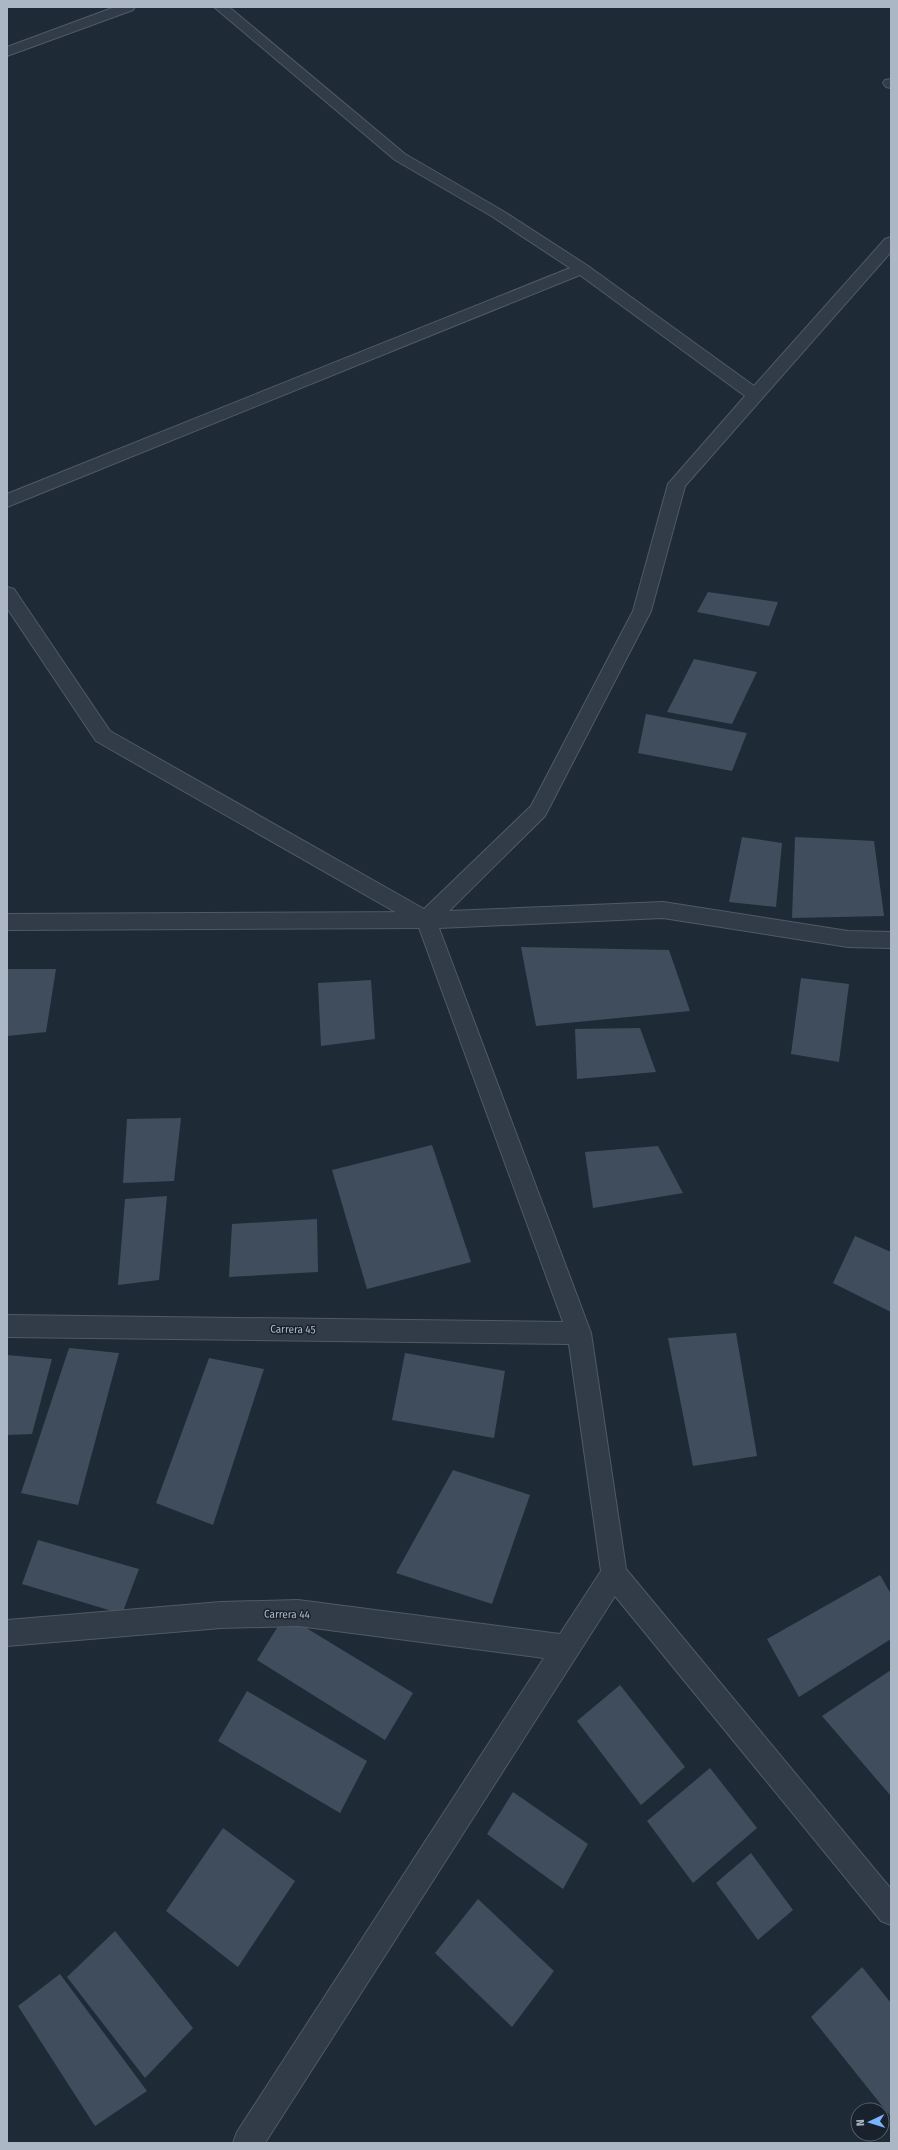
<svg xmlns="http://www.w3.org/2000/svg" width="898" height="2150" font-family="'Fira Sans Condensed',sans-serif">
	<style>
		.building { fill: #3f4d5d }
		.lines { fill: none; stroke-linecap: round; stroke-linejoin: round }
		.minor-casing { stroke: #505a66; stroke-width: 2 }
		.tertiary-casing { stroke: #505a66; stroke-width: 2 }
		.minor { fill: #323c48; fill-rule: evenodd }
		.tertiary { fill: #323c48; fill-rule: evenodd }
		.labels { text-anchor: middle; stroke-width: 3; stroke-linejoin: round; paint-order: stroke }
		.street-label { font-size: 11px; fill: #acb7c5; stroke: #18212c }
	</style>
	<rect width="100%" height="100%" fill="#1e2b37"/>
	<g class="building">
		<path d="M708,592L778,602L769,626L697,612Z"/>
		<path d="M694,659L757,672L732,724L667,712Z"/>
		<path d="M646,714L747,733L732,771L638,753Z"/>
		<path d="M742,837L782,843L776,907L729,902Z"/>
		<path d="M795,837L874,841L884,916L792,918Z"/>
		<path d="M521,947L669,950L690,1011L536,1026Z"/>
		<path d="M7,969H56L46,1032L7,1036Z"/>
		<path d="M801,978L849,984L839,1062L791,1054Z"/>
		<path d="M371,980L375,1039L321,1046L318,983Z"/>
		<path d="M640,1028L656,1072L577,1079L575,1029Z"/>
		<path d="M181,1118L174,1181L123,1183L127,1119Z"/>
		<path d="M432,1145L471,1262L367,1289L332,1170Z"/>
		<path d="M658,1146L683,1193L593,1208L585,1152Z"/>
		<path d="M167,1196L159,1280L118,1285L125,1199Z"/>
		<path d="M317,1219L318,1272L229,1277L232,1224Z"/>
		<path d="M855,1236L891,1252V1312L833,1283Z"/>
		<path d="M736,1333L757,1456L693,1466L668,1338Z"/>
		<path d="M69,1348L119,1353L78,1505L21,1493Z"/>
		<path d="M405,1353L505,1371L494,1438L392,1420Z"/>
		<path d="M7,1355L52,1359L32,1434L7,1435Z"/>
		<path d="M209,1358L264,1369L213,1525L156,1503Z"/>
		<path d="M453,1470L530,1495L492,1604L396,1573Z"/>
		<path d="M38,1540L139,1569L122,1614L22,1584Z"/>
		<path d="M880,1575L891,1594V1639L799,1697L767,1639Z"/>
		<path d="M285,1615L413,1693L385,1740L257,1660Z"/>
		<path d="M891,1670V1796L822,1716Z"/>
		<path d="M620,1685L685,1767L641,1805L577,1721Z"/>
		<path d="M247,1691L367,1761L340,1813L218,1741Z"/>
		<path d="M710,1768L757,1828L693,1883L647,1821Z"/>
		<path d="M513,1792L588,1844L563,1889L487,1834Z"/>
		<path d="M223,1828L295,1881L238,1967L166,1911Z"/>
		<path d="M751,1853L793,1910L758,1940L716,1883Z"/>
		<path d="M478,1899L554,1971L512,2027L435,1953Z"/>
		<path d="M115,1931L193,2028L145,2078L67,1977Z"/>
		<path d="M862,1967L891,2003V2117L811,2017Z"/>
		<path d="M60,1974L147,2091L95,2126L18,2006Z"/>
	</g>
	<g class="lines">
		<g class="minor-casing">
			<g id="minor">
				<path d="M115,7H135L133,10L7,56V47Z"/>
				<path d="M214,7H229L405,154L503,211L588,266L754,386L885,239L891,237V252L685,486L651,611L545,816L449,911L663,902L848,931L891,932V948L848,947L663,918L439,928L591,1333L626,1569L891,1889V1925L881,1921L615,1596L265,2143H233L237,2132L544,1658L298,1626L221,1628L7,1646V1620L221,1602L298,1600L560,1634L601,1571L569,1344L7,1337V1315L563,1322L418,925L96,741L7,608V587L14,589L110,731L424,909L531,806L633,611L668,484L745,396L580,275L7,507V494L570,268L493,217L395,160Z"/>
				<path d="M891,79V88L886,87L883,83L885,80Z"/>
			</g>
		</g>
		<g class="tertiary-casing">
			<path id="tertiary" d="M426,912L433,914L436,920L433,926L426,928L7,930V914Z"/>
		</g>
		<use href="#minor" class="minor"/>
		<use href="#tertiary" class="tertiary"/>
	</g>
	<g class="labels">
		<g class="street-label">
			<text transform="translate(293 1329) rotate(1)" y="4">Carrera 45</text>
			<text transform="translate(287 1614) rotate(1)" y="4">Carrera 44</text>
		</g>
	</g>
	<rect width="898" height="2150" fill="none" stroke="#acb7c5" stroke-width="16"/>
	<g transform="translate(870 2122) rotate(266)"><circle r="19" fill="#18212c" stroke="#535d69"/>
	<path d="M0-3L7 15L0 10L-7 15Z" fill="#79b4fd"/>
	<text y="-6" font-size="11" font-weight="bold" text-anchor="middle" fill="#acb7c5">N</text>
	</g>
</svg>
